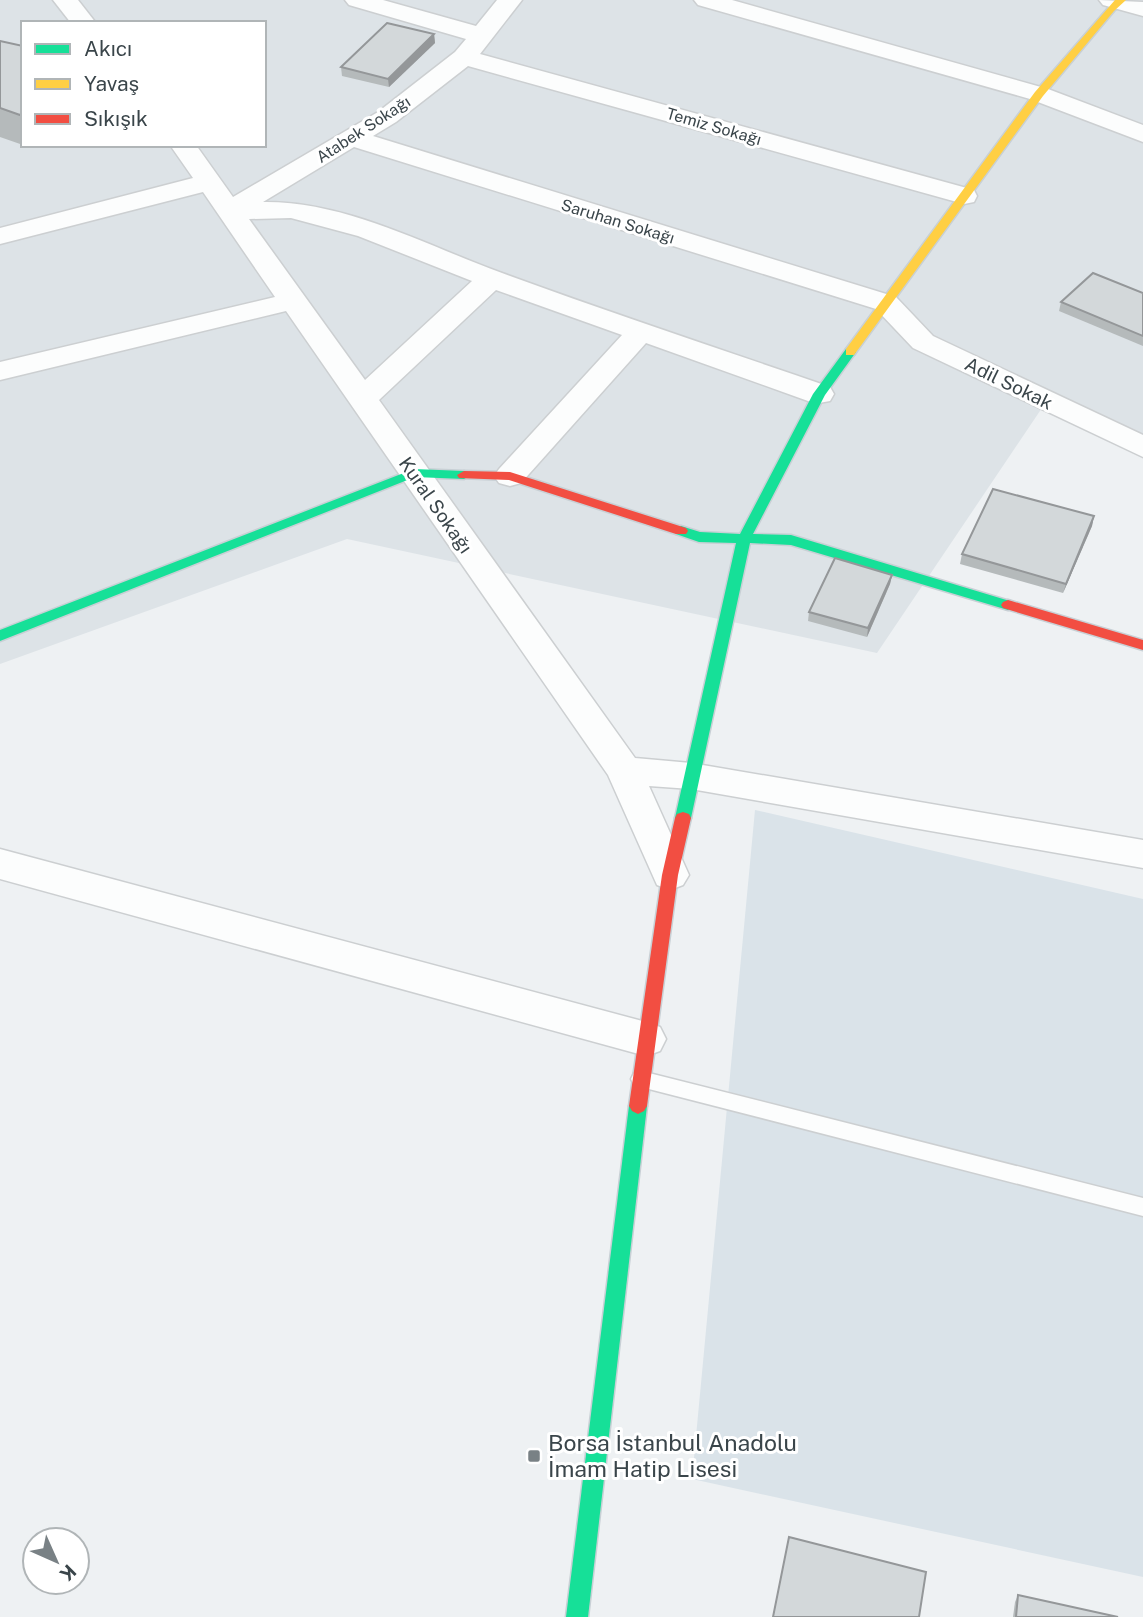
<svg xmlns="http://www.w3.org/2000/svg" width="1143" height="1617" font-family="'Public Sans',sans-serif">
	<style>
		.residential { fill: #dde3e7; fill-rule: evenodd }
		.education { fill: #dae3e9 }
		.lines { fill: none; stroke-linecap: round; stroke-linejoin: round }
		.lane-casing { stroke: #cccfd1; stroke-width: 3 }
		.street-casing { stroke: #cccfd1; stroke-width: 3 }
		.fast-casing { stroke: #c8d0d5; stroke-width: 3 }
		.slow-casing { stroke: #c8d0d5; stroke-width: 3 }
		.jam-casing { stroke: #c8d0d5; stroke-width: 3 }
		.lane { fill: #fcfdfd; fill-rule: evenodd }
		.street { fill: #fcfdfd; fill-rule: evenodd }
		.fast { fill: #16e098; fill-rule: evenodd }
		.slow { fill: #ffcf43; fill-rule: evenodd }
		.jam { fill: #f24e42; fill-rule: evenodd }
		.wall { fill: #b5babb }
		.shaded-wall { fill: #949799 }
		.building { fill: #d3d8da; stroke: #949799; stroke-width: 2 }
		.poi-dot { fill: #798185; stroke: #fff; stroke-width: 2.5 }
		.labels { text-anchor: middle; stroke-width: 6; stroke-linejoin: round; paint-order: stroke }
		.far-street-label { font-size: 16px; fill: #3a454a; stroke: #fff }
		.street-label { font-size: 19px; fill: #3a454a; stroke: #fff }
		.near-poi-label { font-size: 23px; fill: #3a454a; stroke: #fff; text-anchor: start }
	</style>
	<rect width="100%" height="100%" fill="#eef1f3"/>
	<path class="residential" d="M0,0H1143V447L1046,402L877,653L347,539L0,664ZM23,23H264V145H23Z"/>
	<path class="education" d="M755,810L1143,899V1577L692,1479Z"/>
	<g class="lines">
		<g class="lane-casing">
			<path id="lane" d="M641,1071L1143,1198V1216L641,1087L634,1085L631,1079L634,1073Z"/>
		</g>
		<g class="street-casing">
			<g id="street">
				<path d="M53,0H78L96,23H71Z"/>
				<path d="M345,0H383L476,26L497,0H522L480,54L974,190L977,196L974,202L964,204L468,66L396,122L373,136L896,297L933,336L1143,435V457L913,348L876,309L354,147L263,202C346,201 425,245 502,273C611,313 720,349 830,387L834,394L830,401L819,403L808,401L646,343L521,483L510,486L499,483L494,476L499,469L622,335L496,290L379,400L635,758L691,763L1143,840V868L691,789L649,786L689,875L683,885L670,890L657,885L608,775L286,311L0,380V362L275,297L203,192L0,244V228L193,178L170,145H196L233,197L378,112L455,52L466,39L349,5ZM291,218L358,236L472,281L365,380L249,219Z"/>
				<path d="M694,0H732L1048,89L1143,125V142L1030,99L698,5Z"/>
				<path d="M1099,0L1143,2V16L1103,5Z"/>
				<path d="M0,849L646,1022L660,1027L666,1039L660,1051L646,1056L0,879Z"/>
			</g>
		</g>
		<g class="fast-casing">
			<g id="fast">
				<path d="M850,348L856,352L825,395L753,534L791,535L1013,602L1015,605L1008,610L791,545L750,543L691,818L689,822H677L675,818L736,543L699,542L676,534L674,531L681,526L700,532L740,534L813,394L846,349Z"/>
				<path d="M414,469L464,471L471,475L464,479L415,477L0,641V630Z"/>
				<path d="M638,1098L644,1101L647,1106L588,1617H566L629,1106L632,1101Z"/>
			</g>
		</g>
		<g class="slow-casing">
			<path id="slow" d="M1115,0H1126L1114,11L1043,96L854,355H846V349L1035,92Z"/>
		</g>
		<g class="jam-casing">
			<g id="jam">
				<path d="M464,471L510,472L686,528L688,531L686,534H676L509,480L459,478L457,475Z"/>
				<path d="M1008,600L1143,640V650L1003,608L1001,605L1003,602Z"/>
				<path d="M683,812L689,814L691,818L678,875L647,1106L644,1111L638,1114L632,1111L629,1106L662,875L675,818L677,814Z"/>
			</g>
		</g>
		<use href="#lane" class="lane"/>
		<use href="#street" class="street"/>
		<use href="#fast" class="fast"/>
		<use href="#slow" class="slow"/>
		<use href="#jam" class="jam"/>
	</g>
	<g class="wall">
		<path d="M434,34L435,43L389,87L342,76L341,67Z"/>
		<path d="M0,41L23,46V145L0,137Z"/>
		<path d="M1143,293V346L1059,311L1061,302Z"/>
		<path d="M1094,516L1092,526L1063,593L960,564L962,554Z"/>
		<path d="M892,575L890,584L867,637L808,621L809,612Z"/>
		<path d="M1018,1595L1118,1617H1013L1015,1602Z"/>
	</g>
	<g class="shaded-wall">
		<path d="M434,34L435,43L389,87L388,79Z"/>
		<path d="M23,112V126L20,115Z"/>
		<path d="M1094,516L1092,526L1063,593L1066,584Z"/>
		<path d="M892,575L890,584L867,637L868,628Z"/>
	</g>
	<g class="building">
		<path d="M387,23L434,34L388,79L341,67Z"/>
		<path d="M0,41L23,46V112L20,115L0,108Z"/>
		<path d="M1093,273L1143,293V336L1061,302Z"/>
		<path d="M993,489L1094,516L1066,584L962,554Z"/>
		<path d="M835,558L892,575L868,628L809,612Z"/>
		<path d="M789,1537L926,1572L919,1617H773Z"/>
		<path d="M1018,1595L1118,1617H1016Z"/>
	</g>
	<rect class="poi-dot" x="527" y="1449" width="14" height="14" rx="3.5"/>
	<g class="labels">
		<g class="far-street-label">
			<text transform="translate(714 126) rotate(16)" y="6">Temiz Sokağı</text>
			<text transform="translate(363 129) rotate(-33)" y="6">Atabek Sokağı</text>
			<text transform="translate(618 221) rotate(17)" y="6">Saruhan Sokağı</text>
		</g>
		<g class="street-label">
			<text transform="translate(1009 383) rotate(26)" y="7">Adil Sokak</text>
			<text transform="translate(436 505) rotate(55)" y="7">Kural Sokağı</text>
		</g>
		<g class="near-poi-label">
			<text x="548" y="1451">Borsa İstanbul Anadolu<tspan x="548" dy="26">İmam Hatip Lisesi</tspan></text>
		</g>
	</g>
	<rect x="21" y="21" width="245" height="126" fill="#ffffff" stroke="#b0b5b7" stroke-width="2"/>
	<rect x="35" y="44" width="35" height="10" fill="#16e098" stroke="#b0b5b7" stroke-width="2"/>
	<text x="84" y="56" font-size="21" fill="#3a454a">Akıcı</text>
	<rect x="35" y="79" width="35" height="10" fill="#ffcf43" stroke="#b0b5b7" stroke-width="2"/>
	<text x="84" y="91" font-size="21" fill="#3a454a">Yavaş</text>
	<rect x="35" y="114" width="35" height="10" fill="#f24e42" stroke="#b0b5b7" stroke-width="2"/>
	<text x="84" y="126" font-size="21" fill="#3a454a">Sıkışık</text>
	<g transform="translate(56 1561) rotate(135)"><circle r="33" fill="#ffffff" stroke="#b0b5b7" stroke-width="2"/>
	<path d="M0-5L12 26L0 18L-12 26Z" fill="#798185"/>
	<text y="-10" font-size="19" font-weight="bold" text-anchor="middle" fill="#3a454a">K</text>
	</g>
</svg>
